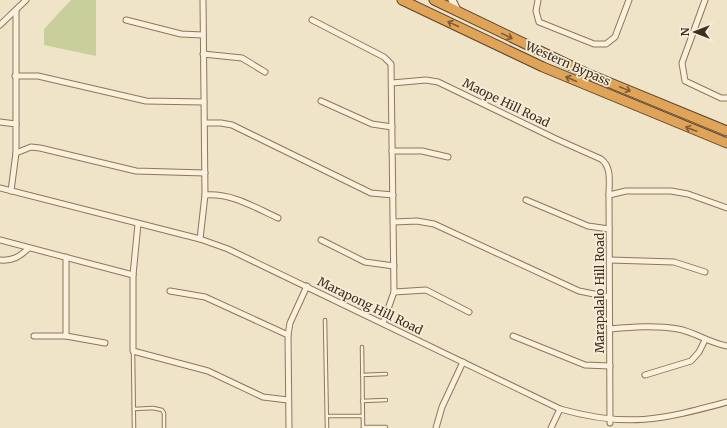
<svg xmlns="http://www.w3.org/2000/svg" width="727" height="428" font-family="Merriweather,serif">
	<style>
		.green { fill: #c9cf9b }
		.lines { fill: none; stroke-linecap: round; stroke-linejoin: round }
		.lane-casing { stroke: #8d765c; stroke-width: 4.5 }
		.street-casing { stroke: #8d765c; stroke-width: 7 }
		.secondary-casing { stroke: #6f573f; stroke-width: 9 }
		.highway-casing { stroke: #5b4430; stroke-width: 11 }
		.lane { stroke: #faf1dc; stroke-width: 2.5 }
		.street { stroke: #faf1dc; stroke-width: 5 }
		.secondary { stroke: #faf1dc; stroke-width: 7 }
		.highway { stroke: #e0a458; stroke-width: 9 }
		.oneway { stroke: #7e5d36 }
		.labels { text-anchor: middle; stroke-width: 3.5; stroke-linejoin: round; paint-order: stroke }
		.street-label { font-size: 12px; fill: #3d2e20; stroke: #f7eed8 }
	</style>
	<rect width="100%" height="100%" fill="#f0e4c8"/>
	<path class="green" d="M71,0H96V56L44,45V29Z"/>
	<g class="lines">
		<g class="lane-casing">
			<g id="lane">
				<path d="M325,320L327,428"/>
				<path d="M362,347L363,428"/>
				<path d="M133,351L134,428"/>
				<path d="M362,375L386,374"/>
				<path d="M362,401L386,400"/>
				<path d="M134,409L153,408L162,410L164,413V428"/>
				<path d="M327,416H362"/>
				<path d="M363,427H386"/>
			</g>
		</g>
		<g class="street-casing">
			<g id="street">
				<path d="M538,0L536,11L539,22L594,44H606L615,37L629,0"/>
				<path d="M705,0L682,63L685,81L721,98H727"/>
				<path d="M126,20L181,34L203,35"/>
				<path d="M312,20L384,57L391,64L394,292L383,323"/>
				<path d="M0,25L26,0"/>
				<path d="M203,54L242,58L265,72"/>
				<path d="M15,76H38L146,101L204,102"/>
				<path d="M392,83L426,80L438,82L556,139L601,159C612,167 609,182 609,195L610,423"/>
				<path d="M321,101L372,124L392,127"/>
				<path d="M0,122L16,124"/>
				<path d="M205,123H221L232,125L371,193L393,195"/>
				<path d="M392,151H422L448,157"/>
				<path d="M16,153L31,147L40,148L136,171L205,173"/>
				<path d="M0,188L200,239L228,249L560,409C627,428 661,420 727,402"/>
				<path d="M11,191L16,153V10"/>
				<path d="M205,195C232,193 254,207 278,218"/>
				<path d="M609,195L626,191H671L688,194L727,208"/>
				<path d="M526,200L588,226L609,229"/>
				<path d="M394,222L417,221L434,224L579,291L609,297"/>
				<path d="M138,224L133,275V351L208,371L263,397L288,400"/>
				<path d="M200,239L205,195L203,0"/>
				<path d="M0,240L133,275"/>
				<path d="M321,240L365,262L394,266"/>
				<path d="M66,257V336"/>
				<path d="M0,260C13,261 19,257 29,248"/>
				<path d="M610,260L674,262L705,272"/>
				<path d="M170,291L205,297L288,335"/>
				<path d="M394,292L426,290L469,312"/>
				<path d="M610,329C632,327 655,325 678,329C695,332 709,343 727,346"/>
				<path d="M34,336H66L105,343"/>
				<path d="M513,336L585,365L610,366"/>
				<path d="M645,375L691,361L699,352L705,340"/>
				<path d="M289,428L288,335L290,323L307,286"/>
				<path d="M436,428L442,407L463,362"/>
				<path d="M551,428L560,409"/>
			</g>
		</g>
		<g class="secondary-casing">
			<path id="secondary" d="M452,0L458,12"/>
		</g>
		<g class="highway-casing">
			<g id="highway">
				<path d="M402,0L543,67L727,143"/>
				<path d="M434,0L586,73L727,131"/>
			</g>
		</g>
		<use href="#lane" class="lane"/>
		<use href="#street" class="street"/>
		<use href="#secondary" class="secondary"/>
		<use href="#highway" class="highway"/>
	</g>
	<defs><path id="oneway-shaft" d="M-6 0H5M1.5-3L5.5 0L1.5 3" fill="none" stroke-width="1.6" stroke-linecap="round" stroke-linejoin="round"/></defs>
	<g class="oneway">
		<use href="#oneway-shaft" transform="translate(453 24) rotate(-155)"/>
		<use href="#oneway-shaft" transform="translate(507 36) rotate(26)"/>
		<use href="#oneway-shaft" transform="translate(571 79) rotate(-156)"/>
		<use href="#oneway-shaft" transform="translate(625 89) rotate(22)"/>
		<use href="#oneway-shaft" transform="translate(691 129) rotate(-159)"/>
	</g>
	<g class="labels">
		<g class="street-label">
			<text transform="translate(568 64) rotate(24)" y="4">Western Bypass</text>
			<text transform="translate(506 103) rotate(26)" y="4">Maope Hill Road</text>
			<text transform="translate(600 293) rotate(-90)" y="4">Marapalalo Hill Road</text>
			<text transform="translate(370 306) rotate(26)" y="4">Marapong Hill Road</text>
		</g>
	</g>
	<g transform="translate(695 32) rotate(270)" stroke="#f7eed8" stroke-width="3" paint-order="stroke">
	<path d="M0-3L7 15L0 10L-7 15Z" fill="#3d2e20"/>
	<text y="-6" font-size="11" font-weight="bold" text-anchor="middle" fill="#3d2e20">N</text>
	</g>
</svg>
